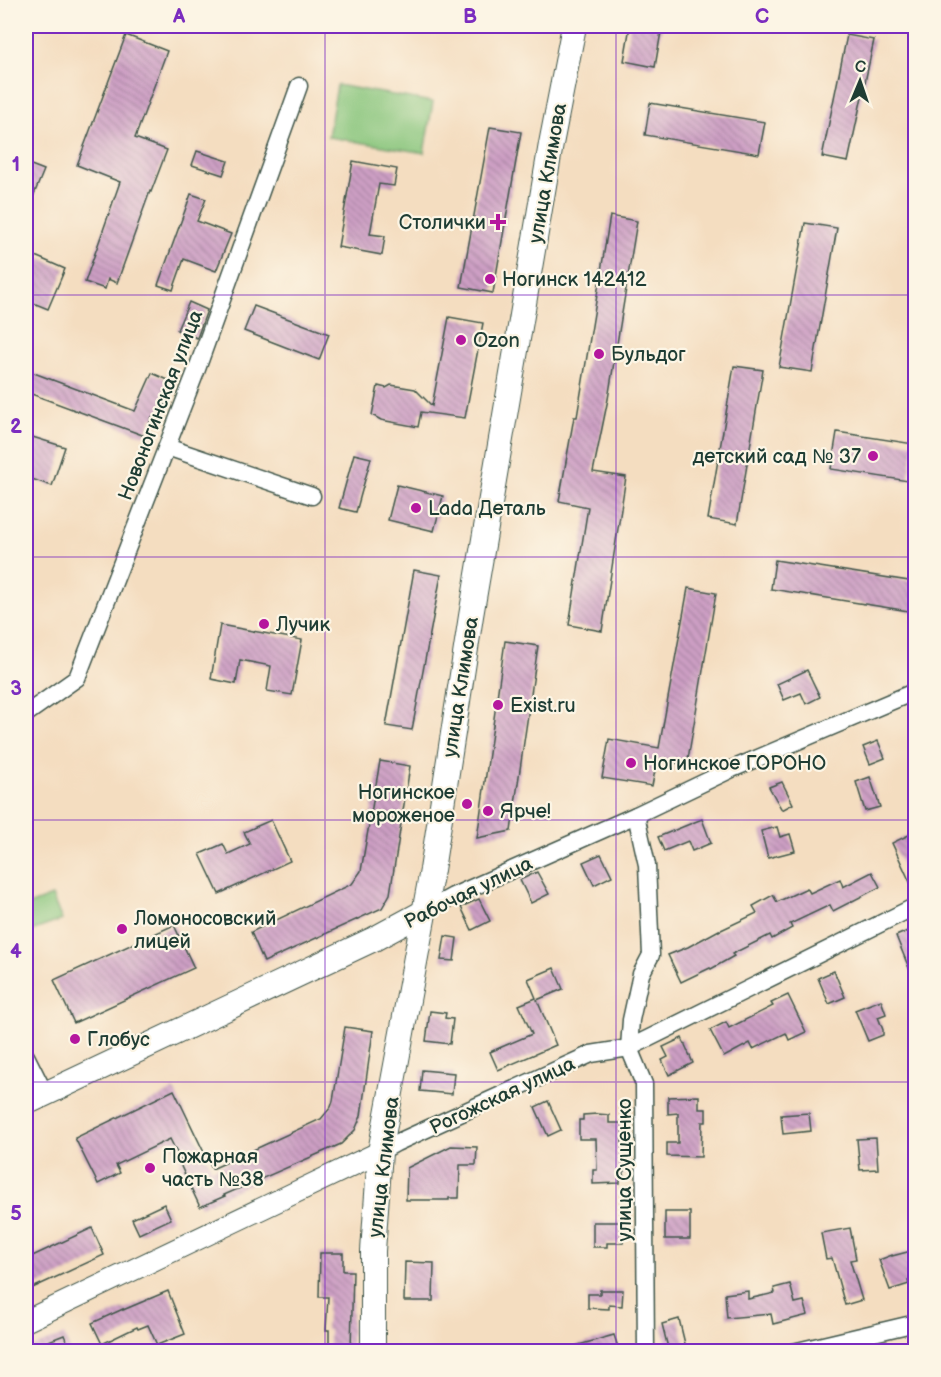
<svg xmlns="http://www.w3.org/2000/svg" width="941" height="1377" font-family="'Balsamiq Sans',sans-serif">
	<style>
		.grass { fill: #88c57b; stroke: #548158; stroke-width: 1.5 }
		.building { fill: url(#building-back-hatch) }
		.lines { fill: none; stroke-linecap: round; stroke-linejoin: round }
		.minor-casing { stroke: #3f5549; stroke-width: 19 }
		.tertiary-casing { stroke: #3f5549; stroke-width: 23 }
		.secondary-casing { stroke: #3f5549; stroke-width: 26 }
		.minor { stroke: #fff; stroke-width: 16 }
		.tertiary { stroke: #fff; stroke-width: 21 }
		.secondary { stroke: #fff; stroke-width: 24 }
		.grid { fill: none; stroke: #7b2cbf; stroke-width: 1.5; stroke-opacity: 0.55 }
		.poi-dot { fill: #b5179e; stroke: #fcf5e5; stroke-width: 2 }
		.labels { text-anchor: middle; stroke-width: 4.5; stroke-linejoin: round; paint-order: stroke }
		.street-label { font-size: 20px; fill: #1f3d34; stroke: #fcf5e5 }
		.poi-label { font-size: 20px; fill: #1f3d34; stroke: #fcf5e5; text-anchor: start }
		.neatline { fill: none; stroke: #7b2cbf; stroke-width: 2 }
		.grid-label { font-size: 20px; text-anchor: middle; font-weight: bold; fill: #7b2cbf }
	</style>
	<defs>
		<pattern id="building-back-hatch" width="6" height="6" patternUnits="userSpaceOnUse" patternTransform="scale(1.5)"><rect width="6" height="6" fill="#cd9fc4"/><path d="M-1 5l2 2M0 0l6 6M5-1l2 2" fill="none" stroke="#a683a0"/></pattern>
	</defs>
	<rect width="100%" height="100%" fill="#fcf5e5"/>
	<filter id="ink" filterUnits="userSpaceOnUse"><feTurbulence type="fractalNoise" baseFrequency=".0167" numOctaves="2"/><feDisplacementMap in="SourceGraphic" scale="12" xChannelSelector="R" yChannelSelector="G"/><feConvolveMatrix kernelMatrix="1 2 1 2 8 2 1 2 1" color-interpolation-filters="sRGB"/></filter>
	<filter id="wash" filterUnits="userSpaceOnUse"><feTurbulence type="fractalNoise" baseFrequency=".008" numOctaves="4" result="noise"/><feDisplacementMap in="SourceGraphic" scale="24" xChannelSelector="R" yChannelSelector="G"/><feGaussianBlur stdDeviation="1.35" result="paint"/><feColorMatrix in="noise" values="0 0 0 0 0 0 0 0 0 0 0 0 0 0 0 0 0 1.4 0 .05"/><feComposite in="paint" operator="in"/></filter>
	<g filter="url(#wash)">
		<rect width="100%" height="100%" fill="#f4ddc0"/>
		<g class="grass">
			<path d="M337,85L433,102L424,153L328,137Z"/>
			<path d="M52,896L62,920L26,933V906Z"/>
		</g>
		<g id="blocks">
			<g class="building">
				<path d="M630,26H662L655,67L624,61Z"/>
				<path d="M126,35L167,51L135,138L167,150L151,192L150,191L117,283L108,279L105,289L85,282L120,182L77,165Z"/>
				<path d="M847,35L874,40L848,162L822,157Z"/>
				<path d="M650,103L765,122L759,154L645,135Z"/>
				<path d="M490,127L521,132L493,293L461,287Z"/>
				<path d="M197,151L228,161L223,175L192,165Z"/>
				<path d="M353,161L397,169L394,186L379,184L370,234L385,236L382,255L338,247Z"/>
				<path d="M26,163L44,170L26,214Z"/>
				<path d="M191,194L206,199L197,221L231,234L216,271L184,259L173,290L158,285Z"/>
				<path d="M610,216L637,221L608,399L593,472L626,477L602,631L569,625L588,507L559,501L574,417H577Z"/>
				<path d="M805,223L837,228L812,372L779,367Z"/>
				<path d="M26,252L65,269L48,309L26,300Z"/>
				<path d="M189,302L207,310L197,338L177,330Z"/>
				<path d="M254,306L329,334L319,360L244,331Z"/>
				<path d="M449,317L483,323L465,418L421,412L418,427L381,420L372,415L378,386L386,388L391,385L415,389L432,406Z"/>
				<path d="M734,366L763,370L737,524L708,519Z"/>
				<path d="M26,370L135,411L152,373L175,383L158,420L152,417L145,436L26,392Z"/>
				<path d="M837,432L914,444L908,481L831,469Z"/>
				<path d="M26,435L65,447L52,486L26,477Z"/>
				<path d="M354,454L371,458L356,512L339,508Z"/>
				<path d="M397,485L443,496L434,531L388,520Z"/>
				<path d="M775,560L915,582V612L771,589Z"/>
				<path d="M414,570L441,575L412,730L386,726Z"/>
				<path d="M688,588L716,593L687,765L657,760L652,786L602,778L609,739L659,748Z"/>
				<path d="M220,625L302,640L292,695L267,691L271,666L240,660L236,684L211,679Z"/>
				<path d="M505,641L538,646L511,831L477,838Z"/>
				<path d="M807,670L820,697L806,704L801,693L784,700L777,684Z"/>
				<path d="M878,741L885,758L870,764L863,747Z"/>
				<path d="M380,761L410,766L390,894L382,908L264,962L251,932L352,884L361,871Z"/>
				<path d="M870,777L880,807L865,811L856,782Z"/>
				<path d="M782,782L793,804L782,810L769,787Z"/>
				<path d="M702,819L711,843L692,851L688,841L664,851L658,837Z"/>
				<path d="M271,820L290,861L219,894L200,854L223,844L228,854L250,844L244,832Z"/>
				<path d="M777,827L780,837L790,834L795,851L768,858L761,831Z"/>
				<path d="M915,832V893L892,843Z"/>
				<path d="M601,854L612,876L594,885L583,862Z"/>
				<path d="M537,872L549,894L531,903L520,880Z"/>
				<path d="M872,872L880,887L833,911L830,905L790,924L792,928L772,939L770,935L732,954L734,956L711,969L710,968L681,982L668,955L688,947L719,930V931L757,913L753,906L773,895L777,902L807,888L810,893L840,879L843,887Z"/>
				<path d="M479,899L490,921L472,930L461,907Z"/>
				<path d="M174,925L194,968L74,1023L54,980Z"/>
				<path d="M915,928V983L896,936Z"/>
				<path d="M445,936L457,938L454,961L441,960Z"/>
				<path d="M554,968L563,989L537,1000L556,1045L498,1070L490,1052L532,1034L519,1005L536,998L528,979Z"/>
				<path d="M834,971L845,997L829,1004L818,978Z"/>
				<path d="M788,995L806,1032L789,1040L786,1033L753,1049L750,1043L724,1057L710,1030L726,1022L729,1028L773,1006L771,1003Z"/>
				<path d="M881,1000L886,1014L878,1017L883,1030V1035L868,1041L855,1010Z"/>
				<path d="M430,1011L446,1013L445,1018L453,1019L450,1044L426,1041Z"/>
				<path d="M345,1027L373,1031L361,1116L355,1130L341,1144L224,1195L225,1196L200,1207L179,1162L181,1161L170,1139L116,1165L120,1173L98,1184L75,1138L174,1090L212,1169L321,1119L331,1107L333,1101Z"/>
				<path d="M682,1038L693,1063L669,1075L662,1060L668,1057L663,1047Z"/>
				<path d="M422,1070L454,1073L452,1094L420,1091Z"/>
				<path d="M699,1096V1109H706V1122H702L701,1157L667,1156V1143H678V1113L668,1114V1097Z"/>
				<path d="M548,1101L561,1130L548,1136L535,1107Z"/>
				<path d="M809,1113L811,1131L783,1134L781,1115Z"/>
				<path d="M597,1114L609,1115V1123H623V1137H622L624,1175H620V1183L593,1184V1170H597L596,1139H579V1120H583V1115Z"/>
				<path d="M876,1138L878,1169L860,1170L857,1139Z"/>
				<path d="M451,1146L477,1147L476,1165H460L459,1198H449V1200H406L407,1168Z"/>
				<path d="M164,1204L171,1219L139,1234L132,1219Z"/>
				<rect x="665" y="1212" width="25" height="27"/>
				<path d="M593,1222H623V1243H607V1247H593Z"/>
				<path d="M92,1228L104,1255L26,1291V1259Z"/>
				<path d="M850,1228L856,1259L850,1260L862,1300L845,1305L832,1258L826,1259L821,1233Z"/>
				<path d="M915,1250V1278L908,1281L909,1284L890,1290L879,1260L892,1255V1256Z"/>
				<path d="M320,1253H343V1271H353L351,1348L329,1347V1330H326L328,1297H319Z"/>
				<path d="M405,1262L434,1263L433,1301H404Z"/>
				<path d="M790,1284L795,1303L804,1301L808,1315L773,1324L771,1314L727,1318L725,1294L748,1291V1299L775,1293L774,1288Z"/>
				<path d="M600,1290H623L622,1306L609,1305V1309L588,1308V1294H600Z"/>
				<path d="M168,1291L185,1334L157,1345L148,1325L138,1329L137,1327L102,1344L92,1323L123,1309V1310Z"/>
				<path d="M679,1319L687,1352H669L662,1324Z"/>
				<path d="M64,1335L71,1352H26V1350Z"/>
				<path d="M614,1335L618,1347L611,1349V1352H568V1348Z"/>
			</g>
		</g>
	</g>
	<g filter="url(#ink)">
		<use href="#blocks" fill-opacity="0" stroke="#3f5549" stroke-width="1.5"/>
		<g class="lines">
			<g class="minor-casing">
				<g id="minor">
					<path d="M167,447L312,496"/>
					<path d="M26,714L77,678L197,369L299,86"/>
					<path d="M636,815L647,865L651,955L641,974L631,1020L629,1048L644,1084L646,1352"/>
					<path d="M424,912L453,896L636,815L732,769L916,691"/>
					<path d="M26,1056L45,1094"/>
					<path d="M380,1152L396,1143L591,1054L629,1048L916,906"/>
					<path d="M793,1352L916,1323"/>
				</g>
			</g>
			<g class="tertiary-casing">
				<path id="tertiary" d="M26,1321L380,1152"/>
			</g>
			<g class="secondary-casing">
				<g id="secondary">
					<path d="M26,1103L374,939L424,912"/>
					<path d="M373,1352V1251L380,1152L432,870L471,616L551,144L574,26"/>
				</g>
			</g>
			<use href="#minor" class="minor"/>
			<use href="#tertiary" class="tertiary"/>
			<use href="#secondary" class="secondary"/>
		</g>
	</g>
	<path class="grid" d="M325,26V1352M616,26V1352M26,295H916M26,557H916M26,820H916M26,1082H916"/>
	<g class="poi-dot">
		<path d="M495 213h6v6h6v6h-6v6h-6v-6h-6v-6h6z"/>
		<circle cx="490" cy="279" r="6"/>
		<circle cx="461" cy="340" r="6"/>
		<circle cx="599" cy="354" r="6"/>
		<circle cx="873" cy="456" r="6"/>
		<circle cx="416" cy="508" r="6"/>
		<circle cx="264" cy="624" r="6"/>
		<circle cx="498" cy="705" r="6"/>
		<circle cx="631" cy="763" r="6"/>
		<circle cx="467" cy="804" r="6"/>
		<circle cx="488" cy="811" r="6"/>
		<circle cx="122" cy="929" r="6"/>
		<circle cx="75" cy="1039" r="6"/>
		<circle cx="150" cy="1168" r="6"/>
	</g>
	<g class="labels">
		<g class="street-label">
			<text transform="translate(547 173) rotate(-80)" y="7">улица Климова</text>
			<text transform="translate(160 405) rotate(-69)" y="7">Новоногинская улица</text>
			<text transform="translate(460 687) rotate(-81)" y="7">улица Климова</text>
			<text transform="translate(468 892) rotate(-26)" y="7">Рабочая улица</text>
			<text transform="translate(502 1095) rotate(-25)" y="7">Рогожская улица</text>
			<text transform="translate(383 1167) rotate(-83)" y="7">улица Климова</text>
			<text transform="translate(624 1170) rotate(-90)" y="7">улица Сущенко</text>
		</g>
		<g class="poi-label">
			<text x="486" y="229" text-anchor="end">Столички</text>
			<text x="502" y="286">Ногинск 142412</text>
			<text x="473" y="347">Ozon</text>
			<text x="611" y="361">Бульдог</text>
			<text x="861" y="463" text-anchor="end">детский сад № 37</text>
			<text x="428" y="515">Lada Деталь</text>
			<text x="276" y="631">Лучик</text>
			<text x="510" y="712">Exist.ru</text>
			<text x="643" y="770">Ногинское ГОРОНО</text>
			<text x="455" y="799" text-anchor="end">Ногинское<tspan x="455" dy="23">мороженое</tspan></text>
			<text x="500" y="818">Ярче!</text>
			<text x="134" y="925">Ломоносовский<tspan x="134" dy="23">лицей</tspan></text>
			<text x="87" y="1046">Глобус</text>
			<text x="162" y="1163">Пожарная<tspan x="162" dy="23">часть №38</tspan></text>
		</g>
	</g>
	<rect width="941" height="1377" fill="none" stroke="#fcf5e5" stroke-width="66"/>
	<g transform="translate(860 81) rotate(2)" stroke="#fcf5e5" stroke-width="4.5" paint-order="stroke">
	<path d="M0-4.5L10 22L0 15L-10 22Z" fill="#1f3d34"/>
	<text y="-9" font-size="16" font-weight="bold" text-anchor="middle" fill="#1f3d34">С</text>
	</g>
	<rect x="33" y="33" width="875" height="1311" class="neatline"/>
	<g class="grid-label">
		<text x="179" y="23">A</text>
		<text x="470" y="23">B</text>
		<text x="762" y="23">C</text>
		<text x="16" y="171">1</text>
		<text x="16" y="433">2</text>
		<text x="16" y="695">3</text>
		<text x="16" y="958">4</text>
		<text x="16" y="1220">5</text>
	</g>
</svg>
